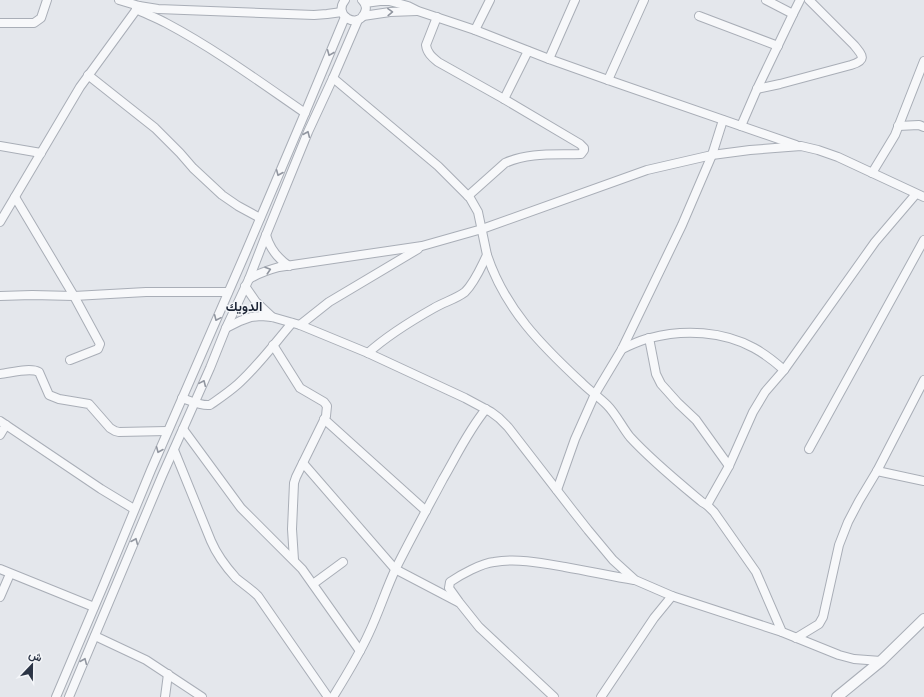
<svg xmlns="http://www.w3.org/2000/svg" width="924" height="697" font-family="'PT Sans',Vazirmatn,sans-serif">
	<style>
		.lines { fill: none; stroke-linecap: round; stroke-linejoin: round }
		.minor-casing { stroke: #a9aeb7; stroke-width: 10 }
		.tertiary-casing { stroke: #a9aeb7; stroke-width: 12 }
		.minor { stroke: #f7f8fa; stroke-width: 8 }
		.tertiary { stroke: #f7f8fa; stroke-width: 10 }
		.oneway { stroke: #9196a0 }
		.labels { text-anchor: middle; stroke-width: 3; stroke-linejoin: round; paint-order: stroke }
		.neighbourhood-label { font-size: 13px; font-weight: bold; fill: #1d2536; stroke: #f4f6f9 }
	</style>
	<rect width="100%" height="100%" fill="#e4e7ec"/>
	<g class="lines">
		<g class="minor-casing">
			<g id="minor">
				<path d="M119,0L139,6L158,9L314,15L327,14L342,12"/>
				<path d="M345,0C332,16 359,30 365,12C367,8 365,3 362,0"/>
				<path d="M766,0L793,14L800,0"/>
				<path d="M365,3L380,1H389L408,6L418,11L475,30L549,59L608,80L796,145"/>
				<path d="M136,9C146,14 157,18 166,23C215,49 260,82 305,113"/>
				<path d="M363,16L390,12L417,11"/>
				<path d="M699,16L778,46"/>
				<path d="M437,17L426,45C427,53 432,57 438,62L504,99L580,144L584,148V150L581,154C555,155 529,152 505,163L468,196"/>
				<path d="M0,23H34L41,18L47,0"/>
				<path d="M475,30L490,0"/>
				<path d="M549,59L575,0"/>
				<path d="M88,75L155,128L180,153L193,168L222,195L238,206L260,218"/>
				<path d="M333,78L438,166L470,198L478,212L487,255C481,267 475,282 465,292C456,299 444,302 434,308C411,321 388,335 368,353"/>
				<path d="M608,80L644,0"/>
				<path d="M757,89L780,84L851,65C867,60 863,56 854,45L809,0"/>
				<path d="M504,99L528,51"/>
				<path d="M741,126L757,89L793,14"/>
				<path d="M898,126L919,125L924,127"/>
				<path d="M0,146L41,153"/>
				<path d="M872,173L889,145L895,135L924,61"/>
				<path d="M15,197L74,296L100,344L98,349L70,360"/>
				<path d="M0,222L80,87L139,6"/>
				<path d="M266,235C270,249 277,258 289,266"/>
				<path d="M487,255C505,309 541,345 582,383C590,391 599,397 607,405C616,414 622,427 630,437C652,461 678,482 702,502L707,505"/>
				<path d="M249,279C259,273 268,270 279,267L422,246L482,229L647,170L712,155L750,150L801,146L818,150L838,157L924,197"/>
				<path d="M245,286L256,302L272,317"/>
				<path d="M0,296L32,295L74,296L146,292H228"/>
				<path d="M300,325L329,302L418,249"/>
				<path d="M226,328L240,321L251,317L261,316L272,317L300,325L368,353L465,398L491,412L499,418L508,427L573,511L588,530L613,560L635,580L672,596"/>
				<path d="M649,338L656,374L661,384L678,403L696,420L729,466"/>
				<path d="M273,345L300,388L324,402L327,406L326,416L296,477L294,483L292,529L294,560"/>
				<path d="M622,349C631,345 640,340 650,338C684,329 723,331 754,348C765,354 775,362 784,370"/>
				<path d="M0,374C10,373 30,367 39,372L49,395L59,399L89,404L110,428L115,431L119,432L167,431"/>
				<path d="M182,398C191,401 200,406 210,405C220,398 229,392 238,384C258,366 274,344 292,323"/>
				<path d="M324,419L426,511"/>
				<path d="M0,421L101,489L134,509"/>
				<path d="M183,429L241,508L302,569L360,651"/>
				<path d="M0,435L6,425"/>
				<path d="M809,449L924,240"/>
				<path d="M174,450L211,541C217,555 226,567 236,578C243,584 251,589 258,596L328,697"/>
				<path d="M303,463L395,569L458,602"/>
				<path d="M877,471L924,481"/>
				<path d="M557,490L575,439L595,394L622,349L682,225L712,155L723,120"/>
				<path d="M0,569L94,607"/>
				<path d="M313,584L343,562"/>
				<path d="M0,597L10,574"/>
				<path d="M95,636L146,660L202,697"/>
				<path d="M796,638L819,624L823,617L839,545L848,522L859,501L877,471L924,380"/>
				<path d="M881,661L854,659L839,655L782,632L756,572L714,512L707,505L729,466L753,412L765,392L784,370L875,242L916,194"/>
				<path d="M56,697L104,584L151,470L245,254L305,113L345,17"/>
				<path d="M69,697L162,476L210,368L226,328L249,279L266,235L308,132L333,78L358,20"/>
				<path d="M165,697L168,674"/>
				<path d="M333,697C346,676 359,655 369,633C379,612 386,589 396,568C411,538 427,509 443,479C457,455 468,431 486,409"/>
				<path d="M554,697L479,627L459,602L449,588L450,582C460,575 482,563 494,562C517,558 542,563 565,567C588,571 611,576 634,580"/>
				<path d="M601,697L654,618L672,596L782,632"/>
			</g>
		</g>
		<g class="tertiary-casing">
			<path id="tertiary" d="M837,697L881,661L924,619"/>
		</g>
		<use href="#minor" class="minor"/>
		<use href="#tertiary" class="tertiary"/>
	</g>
	<defs><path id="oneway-chevron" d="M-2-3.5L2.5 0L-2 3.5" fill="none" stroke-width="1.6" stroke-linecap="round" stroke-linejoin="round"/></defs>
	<g class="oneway">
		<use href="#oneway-chevron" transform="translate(390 12) rotate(-2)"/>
		<use href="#oneway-chevron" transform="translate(330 53) rotate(112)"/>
		<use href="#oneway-chevron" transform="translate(307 134) rotate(-67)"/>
		<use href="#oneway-chevron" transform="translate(279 173) rotate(113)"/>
		<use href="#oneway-chevron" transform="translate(268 270) rotate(-18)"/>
		<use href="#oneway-chevron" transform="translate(217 318) rotate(114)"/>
		<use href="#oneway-chevron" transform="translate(203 383) rotate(-66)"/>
		<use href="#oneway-chevron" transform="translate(159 450) rotate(113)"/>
		<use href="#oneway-chevron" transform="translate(135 541) rotate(-67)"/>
		<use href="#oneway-chevron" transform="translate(84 661) rotate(-67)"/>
	</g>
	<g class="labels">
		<g class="neighbourhood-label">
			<text x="244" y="311">الدويك</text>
		</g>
	</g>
	<g transform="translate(32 665) rotate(22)" stroke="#f4f6f9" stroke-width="3" paint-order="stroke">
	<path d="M0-3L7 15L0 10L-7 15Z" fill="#2b3445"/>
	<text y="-6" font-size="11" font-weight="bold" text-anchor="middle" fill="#2b3445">ش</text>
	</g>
</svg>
